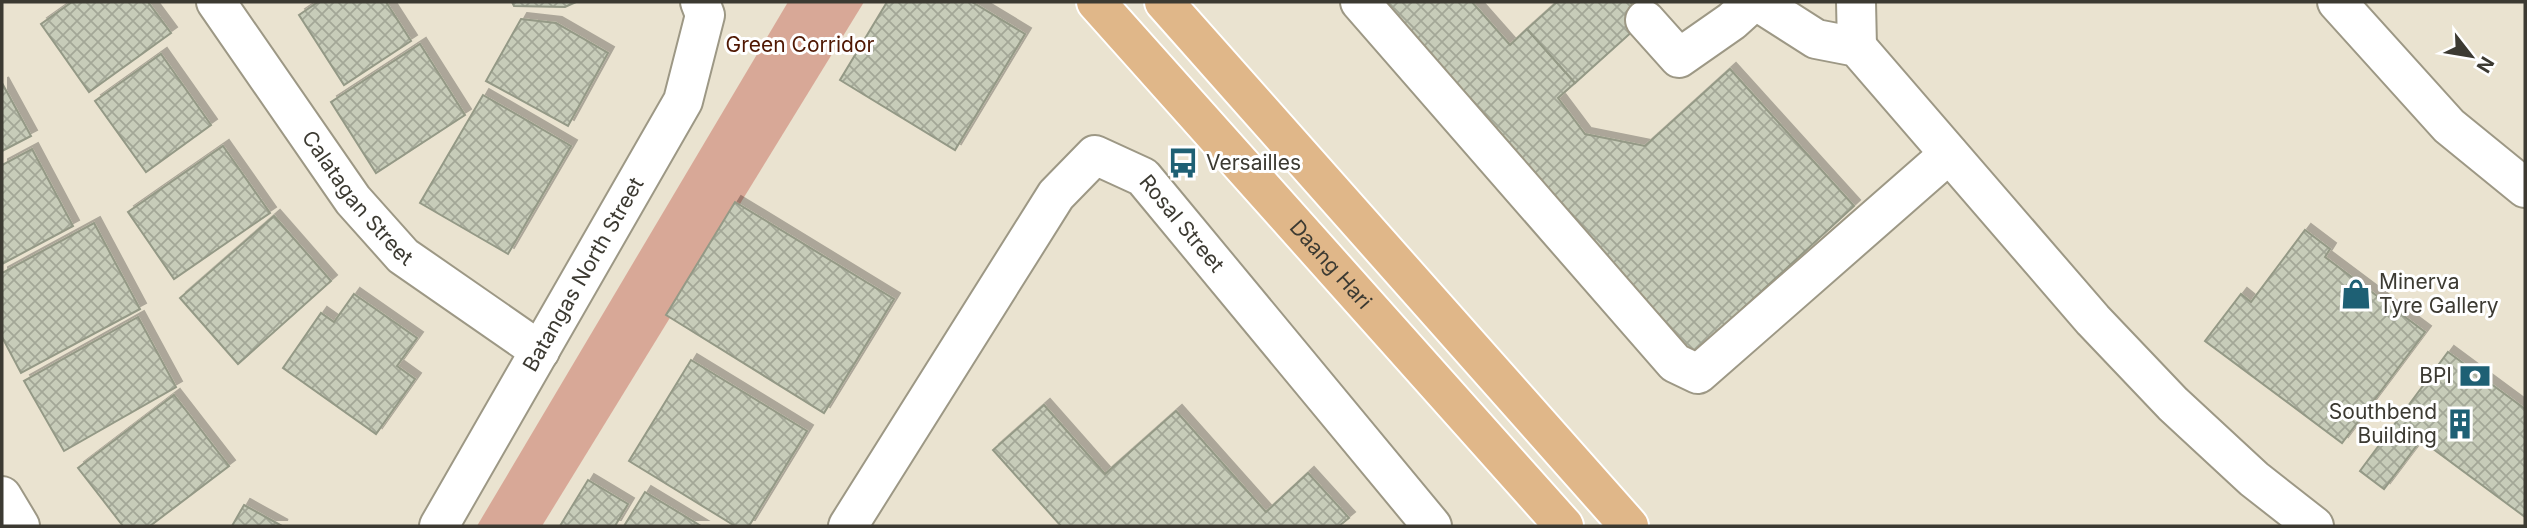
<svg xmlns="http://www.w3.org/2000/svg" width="2527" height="528" font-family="Inter,sans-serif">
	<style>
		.green { fill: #d8a897 }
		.building { fill: url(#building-cross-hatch); stroke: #949986; stroke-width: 2; filter: url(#shadow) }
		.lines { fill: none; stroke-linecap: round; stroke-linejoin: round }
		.minor-casing { stroke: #9d9885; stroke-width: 42 }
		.major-casing { stroke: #fff; stroke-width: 42 }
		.minor { stroke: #fff; stroke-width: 38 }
		.major { stroke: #e0b789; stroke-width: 38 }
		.labels { text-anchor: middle; stroke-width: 6; stroke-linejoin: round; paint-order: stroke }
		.park-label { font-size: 21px; fill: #501803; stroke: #fff }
		.poi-label { font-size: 21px; fill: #3c3a32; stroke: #fff; text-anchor: start }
		.street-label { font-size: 21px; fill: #3c3a32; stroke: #fff }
	</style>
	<defs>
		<pattern id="building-cross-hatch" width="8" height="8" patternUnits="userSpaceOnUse" patternTransform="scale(1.75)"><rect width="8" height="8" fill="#c7ccb9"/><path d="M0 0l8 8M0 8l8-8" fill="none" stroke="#a3a797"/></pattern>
		<filter id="shadow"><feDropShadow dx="6" dy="-6" stdDeviation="0" flood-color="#0004"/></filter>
	</defs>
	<rect width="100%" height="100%" fill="#eae3d0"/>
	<path class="green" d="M788,2H864L542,526H477Z"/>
	<g class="building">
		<path d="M72,2H148L171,33L89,92L41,24Z"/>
		<path d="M318,2H386L411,41L344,85L299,15Z"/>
		<path d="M512,2H576L565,7L514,6Z"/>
		<path d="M887,2H972L1025,34L955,150L840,80Z"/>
		<path d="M1372,2H1472L1510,45L1527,29L1575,83L1558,98L1585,134L1645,146L1730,69L1854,206L1688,359Z"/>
		<path d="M1557,2H1630L1645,20L1575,83L1527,29Z"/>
		<path d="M521,19L556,23L608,53L568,126L486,81Z"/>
		<path d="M420,44L465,115L376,173L331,102Z"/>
		<path d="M161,54L211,125L146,172L95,101Z"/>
		<path d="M2,83L31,136L2,151Z"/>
		<path d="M483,95L571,146L508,254L420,203Z"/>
		<path d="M223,146L270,213L174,279L128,212Z"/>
		<path d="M32,149L73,226L2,264V165Z"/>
		<path d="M735,202L894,299L824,413L666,315Z"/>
		<path d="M274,216L331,281L238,364L180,298Z"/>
		<path d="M94,223L140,309L21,373L2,337V273Z"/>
		<path d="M2305,230L2330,249L2325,257L2425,332L2342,443L2205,341L2241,294L2251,302Z"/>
		<path d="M354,294L417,338L397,366L415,379L376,434L283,368L321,313L334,322Z"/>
		<path d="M138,317L176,387L64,451L24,381Z"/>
		<path d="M2448,352L2525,409V517L2421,440L2384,489L2360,471Z"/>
		<path d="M691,360L807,431L749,526H735L629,461Z"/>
		<path d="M174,395L229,466L150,526H123L78,468Z"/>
		<path d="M1044,405L1105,474L1176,411L1266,512L1308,473L1349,518L1339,526H1061L993,450Z"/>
		<path d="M588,480L628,504L615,526H560Z"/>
		<path d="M645,492L701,526H624Z"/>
		<path d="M244,505L282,526H232Z"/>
	</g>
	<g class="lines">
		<g class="minor-casing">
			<g id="minor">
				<path id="s1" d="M216,2L353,200L403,256L540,351"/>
				<path d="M1360,2L1675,363L1698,374L1949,154"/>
				<path d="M1758,2L1816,39L1857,47L2093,320L2173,404L2254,479L2314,526"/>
				<path d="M1856,2L1857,47"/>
				<path d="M2337,2L2449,126L2525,188"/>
				<path d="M1645,20L1679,58L1732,21L1753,2"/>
				<path d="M2,496L20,526"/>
				<path id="s2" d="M439,526L683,101L705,15L700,2"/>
				<path id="s3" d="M848,526L1056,195L1095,155L1143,177L1432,526"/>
			</g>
		</g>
		<g class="major-casing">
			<g id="major">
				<path id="s4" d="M1096,2L1564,526"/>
				<path d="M1164,2L1629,526"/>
			</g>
		</g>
		<use href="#minor" class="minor"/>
		<use href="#major" class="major"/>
	</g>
	<defs>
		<g id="bus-bare" transform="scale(2.415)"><path d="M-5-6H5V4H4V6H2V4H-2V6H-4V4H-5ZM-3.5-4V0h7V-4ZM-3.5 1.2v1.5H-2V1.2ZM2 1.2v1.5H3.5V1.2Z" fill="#1e6074" stroke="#fff" stroke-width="2.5" paint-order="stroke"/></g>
		<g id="shop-bare" transform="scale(2.415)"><path d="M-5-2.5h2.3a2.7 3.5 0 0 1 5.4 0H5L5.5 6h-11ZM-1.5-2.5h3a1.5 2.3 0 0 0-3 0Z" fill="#1e6074" stroke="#fff" stroke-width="2.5" paint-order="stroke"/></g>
		<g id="bank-bare" transform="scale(2.415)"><path d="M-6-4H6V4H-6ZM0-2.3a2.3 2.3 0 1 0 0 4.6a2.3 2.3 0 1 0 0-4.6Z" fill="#1e6074" stroke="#fff" stroke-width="2.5" paint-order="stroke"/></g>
		<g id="building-bare" transform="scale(2.415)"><path d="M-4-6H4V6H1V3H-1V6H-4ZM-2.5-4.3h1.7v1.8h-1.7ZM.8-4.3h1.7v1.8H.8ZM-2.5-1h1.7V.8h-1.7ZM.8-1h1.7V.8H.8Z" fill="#1e6074" stroke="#fff" stroke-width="2.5" paint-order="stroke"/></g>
	</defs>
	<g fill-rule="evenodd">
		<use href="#bus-bare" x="1183" y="163"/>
		<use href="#shop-bare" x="2356" y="294"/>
		<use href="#bank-bare" x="2475" y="376"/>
		<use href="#building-bare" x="2460" y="424"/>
	</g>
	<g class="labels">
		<g class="park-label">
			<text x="800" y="52">Green Corridor</text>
		</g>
		<g class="poi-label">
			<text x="1206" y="170">Versailles</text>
			<text x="2379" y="289">Minerva<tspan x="2379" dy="24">Tyre Gallery</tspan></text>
			<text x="2452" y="383" text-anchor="end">BPI</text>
			<text x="2437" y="419" text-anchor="end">Southbend<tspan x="2437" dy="24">Building</tspan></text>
		</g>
		<g class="street-label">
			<text dy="7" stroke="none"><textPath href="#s1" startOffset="242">Calatagan Street</textPath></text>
			<text dy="7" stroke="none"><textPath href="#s3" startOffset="560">Rosal Street</textPath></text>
			<text dy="7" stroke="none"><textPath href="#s4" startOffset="352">Daang Hari</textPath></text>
			<text dy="7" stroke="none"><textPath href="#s2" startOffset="290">Batangas North Street</textPath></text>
		</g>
	</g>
	<rect width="2527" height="528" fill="none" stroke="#3c3a32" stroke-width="7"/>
	<g transform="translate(2471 56) rotate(121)" stroke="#ffffff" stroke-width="5" paint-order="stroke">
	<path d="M0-5L12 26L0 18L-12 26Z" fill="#3c3a32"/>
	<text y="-10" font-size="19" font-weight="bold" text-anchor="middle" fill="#3c3a32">N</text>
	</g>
</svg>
